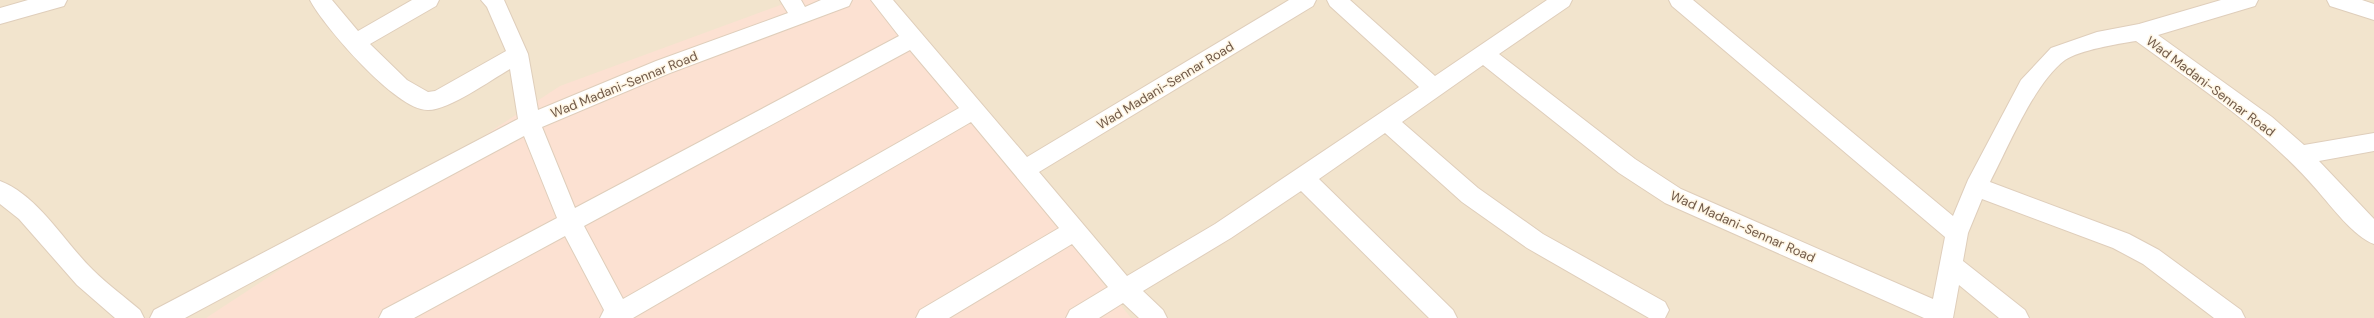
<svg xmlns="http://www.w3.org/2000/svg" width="2374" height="318" font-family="'DM Sans',sans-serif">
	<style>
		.residential { fill: #f2e4cd }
		.commercial { fill: #fce1d2 }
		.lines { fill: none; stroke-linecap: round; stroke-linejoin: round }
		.minor-casing { stroke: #dfcebb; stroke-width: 2 }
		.minor { fill: #fff; fill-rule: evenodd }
		.labels { text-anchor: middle; stroke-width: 3; stroke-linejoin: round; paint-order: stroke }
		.street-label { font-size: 13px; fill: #705948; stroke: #fff6e4 }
	</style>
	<rect width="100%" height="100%" fill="#fbf2df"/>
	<rect class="residential" x="0" y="0" width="2374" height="318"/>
	<path class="commercial" d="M794,0H876L1131,318H206L560,86Z"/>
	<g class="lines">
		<g class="minor-casing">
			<g id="minor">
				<path d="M28,0H67L64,6L0,24V8Z"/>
				<path d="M310,0H332L358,31L412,0H439L436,6L370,44L407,80L428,92L435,91L506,51L487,7L481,0H504L528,54L538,110L656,61L788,13L780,0H801L805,7L821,0H852L849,6L670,73L542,127L575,208L899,36L871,0H893L1027,157L1289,0H1316L1313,6L1039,172L1127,276L1215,224L1419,87L1330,6L1327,0H1350L1435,76L1547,0H1572L1569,6L1499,54L1635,159L1681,189L1933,299L1945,237L1672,6L1669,0H1693L1953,216L1968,180L2021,80L2051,48L2097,32L2139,24L2221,0H2258L2255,6L2158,35L2272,117L2304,145L2374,133V151L2319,161L2374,219V244C2354,237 2331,206 2317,190C2265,130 2199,87 2136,41C2117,44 2080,50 2065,60C2034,83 2008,148 1990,182L2129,234L2159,250L2241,310L2245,318H2214L2143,264L2113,248L1982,199L1968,233L1963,261L2025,310L2029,318H1999L1959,285L1953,318H1924L1665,203L1619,173L1483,65L1402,122L1478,188L1543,234L1665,302L1669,310L1665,318H1649L1527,248L1462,202L1385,133L1319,179L1453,310L1457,318H1429L1301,191L1231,238L1143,291L1163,310L1167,318H1139L1123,303L1099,318H1066L1070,310L1108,287L1072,244L949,318H916L920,310L1059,228L971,122L633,318H600L604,310L565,236L414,318H379L383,310L557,218L524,136L185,318H150L154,310L518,119L510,69C491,80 449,110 428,110C397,111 324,27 310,0ZM910,50L959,108L623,299L584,226Z"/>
				<path d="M2327,0H2362L2374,4V20L2330,6Z"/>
				<path d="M0,181C38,195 65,243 93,270C108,285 125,297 140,310L144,318H115L77,285L19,219L0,204Z"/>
			</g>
		</g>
		<use href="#minor" class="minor"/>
	</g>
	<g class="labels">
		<g class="street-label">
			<text transform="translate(624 84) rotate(-22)" y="5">Wad Madani-Sennar Road</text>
			<text transform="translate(1165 85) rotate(-31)" y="5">Wad Madani-Sennar Road</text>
			<text transform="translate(2211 86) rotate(37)" y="5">Wad Madani-Sennar Road</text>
			<text transform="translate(1743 226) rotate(24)" y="5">Wad Madani-Sennar Road</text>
		</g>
	</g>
</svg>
